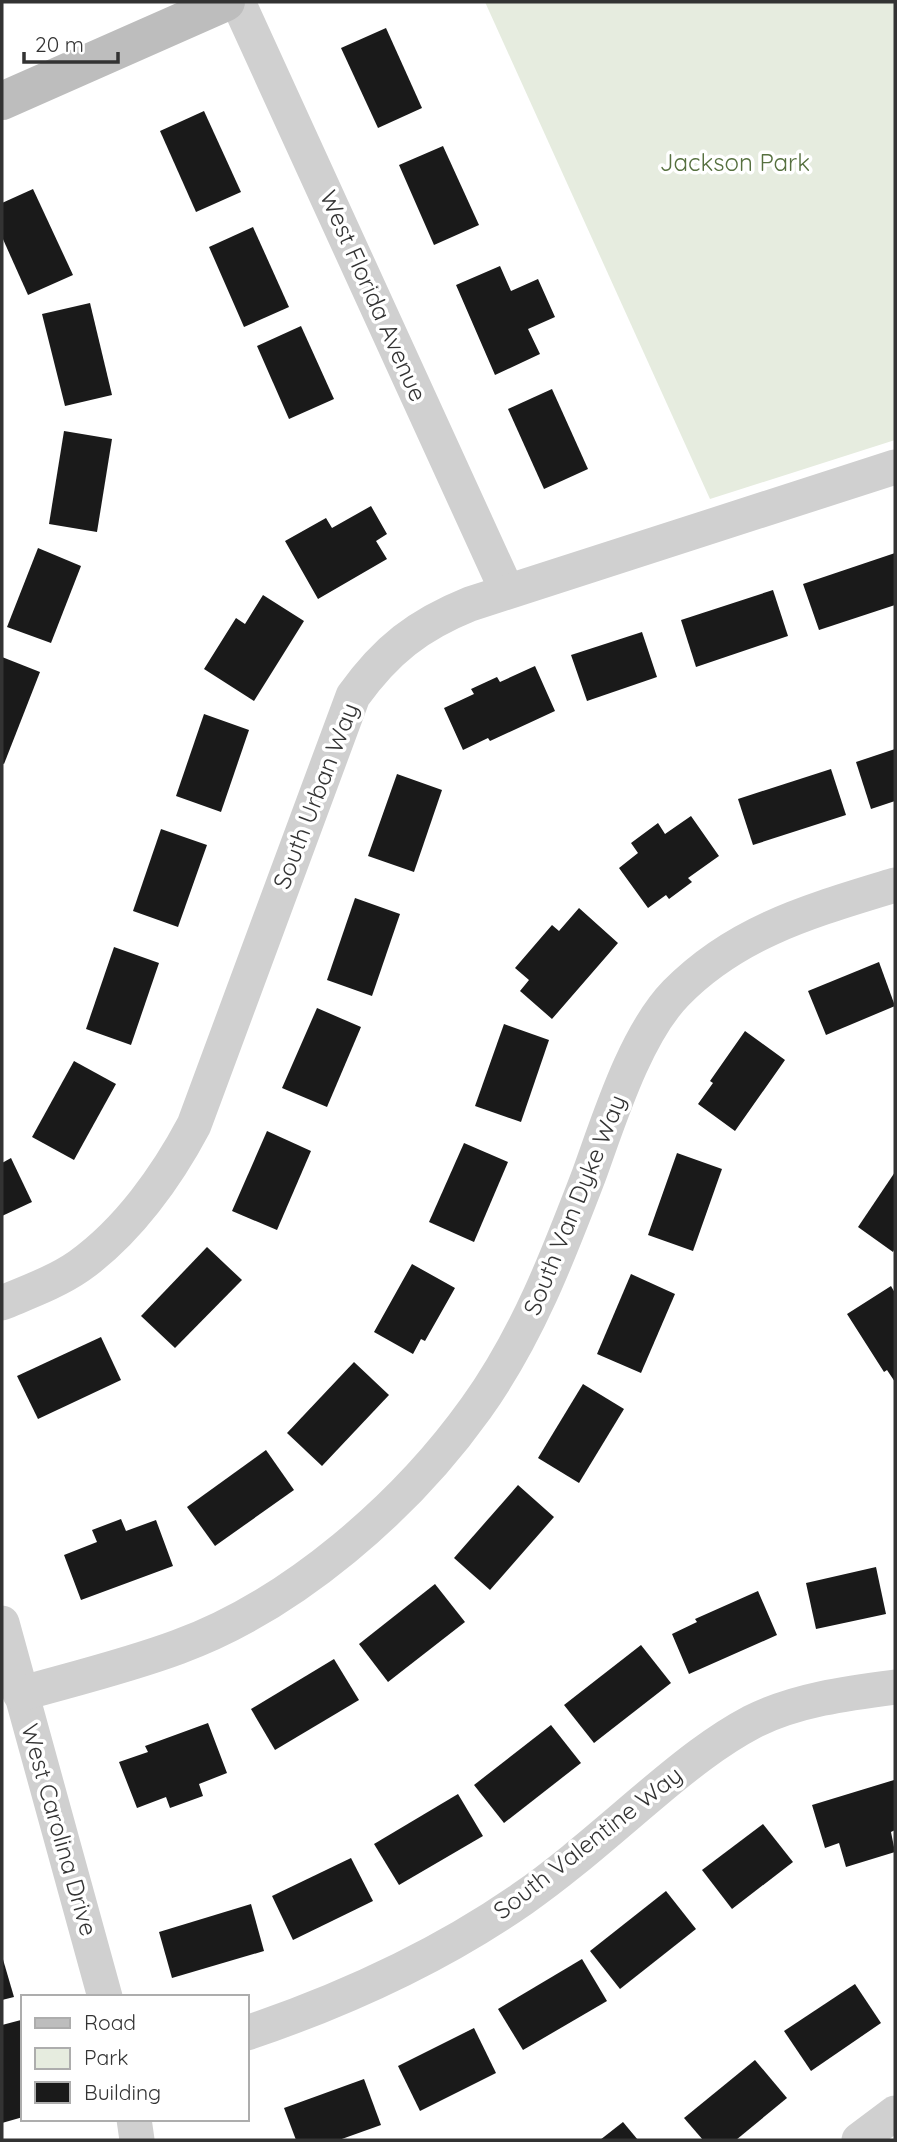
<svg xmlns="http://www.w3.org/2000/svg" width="897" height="2142" font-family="Quicksand,sans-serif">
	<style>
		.green { fill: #e6ecdf }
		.building { fill: #1a1a1a }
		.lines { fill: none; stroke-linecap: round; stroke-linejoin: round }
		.minor { stroke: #d0d0d0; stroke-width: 35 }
		.secondary { stroke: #bdbdbd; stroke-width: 38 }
		.labels { text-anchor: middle; stroke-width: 7; stroke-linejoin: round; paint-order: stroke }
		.park-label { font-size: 24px; fill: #56703f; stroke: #fff }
		.street-label { font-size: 24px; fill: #333; stroke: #fff }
	</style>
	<rect width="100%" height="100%" fill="#fff"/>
	<path class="green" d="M485,2H895V440L710,499Z"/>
	<g class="building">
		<path d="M386,28L422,108L378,128L341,48Z"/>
		<path d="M204,111L241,192L196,212L160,131Z"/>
		<path d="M443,146L479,225L434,245L399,165Z"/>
		<path d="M33,189L73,275L28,295L2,237V203Z"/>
		<path d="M253,227L289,307L244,327L209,247Z"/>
		<path d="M500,266L511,291L538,279L555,317L528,329L540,354L495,375L456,285Z"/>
		<path d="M90,303L112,395L65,406L42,314Z"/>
		<path d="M301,326L334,399L289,419L257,346Z"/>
		<path d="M552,389L588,469L544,489L508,409Z"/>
		<path d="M64,431L112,439L97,532L49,524Z"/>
		<path d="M371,506L387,534L376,541L387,559L318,599L285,541L326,518L332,528Z"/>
		<path d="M38,548L81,566L51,643L7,627Z"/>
		<path d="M895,553V605L819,630L803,584Z"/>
		<path d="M773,590L788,636L696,667L681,620Z"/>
		<path d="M263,595L304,621L254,701L204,669L236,618L245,624Z"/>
		<path d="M642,632L657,677L587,701L571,655Z"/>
		<path d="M2,657L40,672L4,764L2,763Z"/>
		<path d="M535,666L555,711L490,741L488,738L463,750L444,708L474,694L471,689L497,677L500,682Z"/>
		<path d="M204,714L249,730L221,812L176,796Z"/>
		<path d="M895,749V801L871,809L856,762Z"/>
		<path d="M831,769L846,815L753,845L738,799Z"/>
		<path d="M397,774L442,790L414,872L368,856Z"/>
		<path d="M691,816L719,856L688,878L692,882L669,899L666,895L648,908L619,868L638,853L631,843L658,823L665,834Z"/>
		<path d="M161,829L207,845L178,927L133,911Z"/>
		<path d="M355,898L400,914L372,996L327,980Z"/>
		<path d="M579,908L618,943L552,1019L520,991L529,980L515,968L552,925L559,931Z"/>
		<path d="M114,947L159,963L131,1045L86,1029Z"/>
		<path d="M879,962L895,1006L826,1035L808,991Z"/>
		<path d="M317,1008L361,1027L327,1107L282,1088Z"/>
		<path d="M504,1024L549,1040L521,1122L475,1106Z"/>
		<path d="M745,1031L785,1060L735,1131L698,1104L713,1083L710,1081Z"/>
		<path d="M74,1061L116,1084L74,1160L32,1137Z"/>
		<path d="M267,1131L311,1151L277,1230L232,1211Z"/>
		<path d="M464,1143L508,1162L474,1242L429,1222Z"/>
		<path d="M677,1153L722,1169L693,1251L648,1235Z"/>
		<path d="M11,1158L32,1202L2,1216V1163Z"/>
		<path d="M895,1172V1248L893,1252L858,1227Z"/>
		<path d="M207,1247L242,1280L175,1348L141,1316Z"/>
		<path d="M412,1264L455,1288L425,1341L421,1339L413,1354L374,1332Z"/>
		<path d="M631,1274L675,1294L641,1373L597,1354Z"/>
		<path d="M891,1286L895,1293V1382L887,1370L884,1372L847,1314Z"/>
		<path d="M101,1337L121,1380L38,1419L17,1376Z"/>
		<path d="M354,1362L389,1395L322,1466L287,1433Z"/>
		<path d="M583,1384L624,1409L579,1483L538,1458Z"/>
		<path d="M266,1450L294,1490L215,1546L187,1507Z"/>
		<path d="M518,1485L554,1517L490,1590L454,1558Z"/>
		<path d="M121,1519L126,1531L156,1520L173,1566L81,1600L64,1555L97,1542L92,1530Z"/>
		<path d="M876,1567L886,1614L816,1629L806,1583Z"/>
		<path d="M435,1584L465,1622L388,1682L359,1644Z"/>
		<path d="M758,1591L777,1635L689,1674L672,1634L697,1622L695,1619Z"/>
		<path d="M641,1645L671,1683L594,1743L564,1705Z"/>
		<path d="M334,1659L359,1700L275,1750L251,1709Z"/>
		<path d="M208,1723L227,1773L199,1784L203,1796L170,1808L166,1797L137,1808L119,1762L148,1752L145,1746Z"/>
		<path d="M551,1725L581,1763L504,1823L474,1785Z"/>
		<path d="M894,1780L895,1830L891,1832L895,1852L846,1867L839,1843L825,1848L812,1805Z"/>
		<path d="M458,1794L483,1836L399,1885L374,1844Z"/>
		<path d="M763,1824L793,1862L732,1909L702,1870Z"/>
		<path d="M351,1858L373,1901L293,1940L272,1896Z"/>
		<path d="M666,1891L696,1929L620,1989L590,1951Z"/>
		<path d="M251,1904L264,1951L172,1978L159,1932Z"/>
		<path d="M2,1956L14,1997L2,2000Z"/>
		<path d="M582,1959L607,2001L523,2050L498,2009Z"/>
		<path d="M855,1984L881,2023L811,2071L784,2031Z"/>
		<path d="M21,2020L23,2117L2,2123V2025Z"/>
		<path d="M474,2028L496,2073L420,2111L398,2066Z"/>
		<path d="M755,2060L787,2098L736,2140H703L684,2118Z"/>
		<path d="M364,2079L381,2125L339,2140H296L284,2108Z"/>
		<path d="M623,2122L638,2140H600Z"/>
	</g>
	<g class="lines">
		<g class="minor">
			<path d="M238,2L507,591"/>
			<path d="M2,1303C28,1292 56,1282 79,1266C128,1231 167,1176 194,1125L353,696C386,650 418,625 470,604L895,467"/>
			<path d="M2,1623L105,1997"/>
			<path d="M20,1694C73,1679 127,1666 178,1647C293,1605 406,1506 476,1408C527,1337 558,1256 589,1175C609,1120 635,1035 676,993C738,930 814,910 895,885"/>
			<path d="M247,2033C344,2000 437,1958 522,1899C568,1867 610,1829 653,1793C684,1767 716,1741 752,1722C795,1700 848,1693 895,1687"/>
			<path d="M134,2119L137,2140"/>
			<path d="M859,2140L895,2113"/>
		</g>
		<path class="secondary" d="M2,101L226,2"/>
	</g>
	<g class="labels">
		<g class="park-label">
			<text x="735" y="171">Jackson Park</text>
		</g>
		<g class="street-label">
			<text transform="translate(373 296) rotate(66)" y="8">West Florida Avenue</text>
			<text transform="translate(316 796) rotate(-69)" y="8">South Urban Way</text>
			<text transform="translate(575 1205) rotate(-68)" y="8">South Van Dyke Way</text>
			<text transform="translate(59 1830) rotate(74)" y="8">West Carolina Drive</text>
			<text transform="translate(588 1843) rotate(-38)" y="8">South Valentine Way</text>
		</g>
	</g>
	<rect width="897" height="2142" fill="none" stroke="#333333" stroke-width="7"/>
	<rect x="21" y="1995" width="228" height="126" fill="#ffffff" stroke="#adadad" stroke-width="2"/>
	<rect x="35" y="2018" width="35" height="10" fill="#bdbdbd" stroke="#adadad" stroke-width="2"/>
	<text x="84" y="2030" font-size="21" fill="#333333">Road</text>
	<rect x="35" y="2048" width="35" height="21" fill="#e6ecdf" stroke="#adadad" stroke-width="2"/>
	<text x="84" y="2065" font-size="21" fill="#333333">Park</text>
	<rect x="35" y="2082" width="35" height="21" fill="#1a1a1a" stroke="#adadad" stroke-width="2"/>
	<text x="84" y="2100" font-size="21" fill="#333333">Building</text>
	<path d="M24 52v10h94v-10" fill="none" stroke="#333333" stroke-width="3.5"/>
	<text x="35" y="52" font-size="21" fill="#333333" stroke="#ffffff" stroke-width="5" paint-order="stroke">20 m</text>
</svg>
